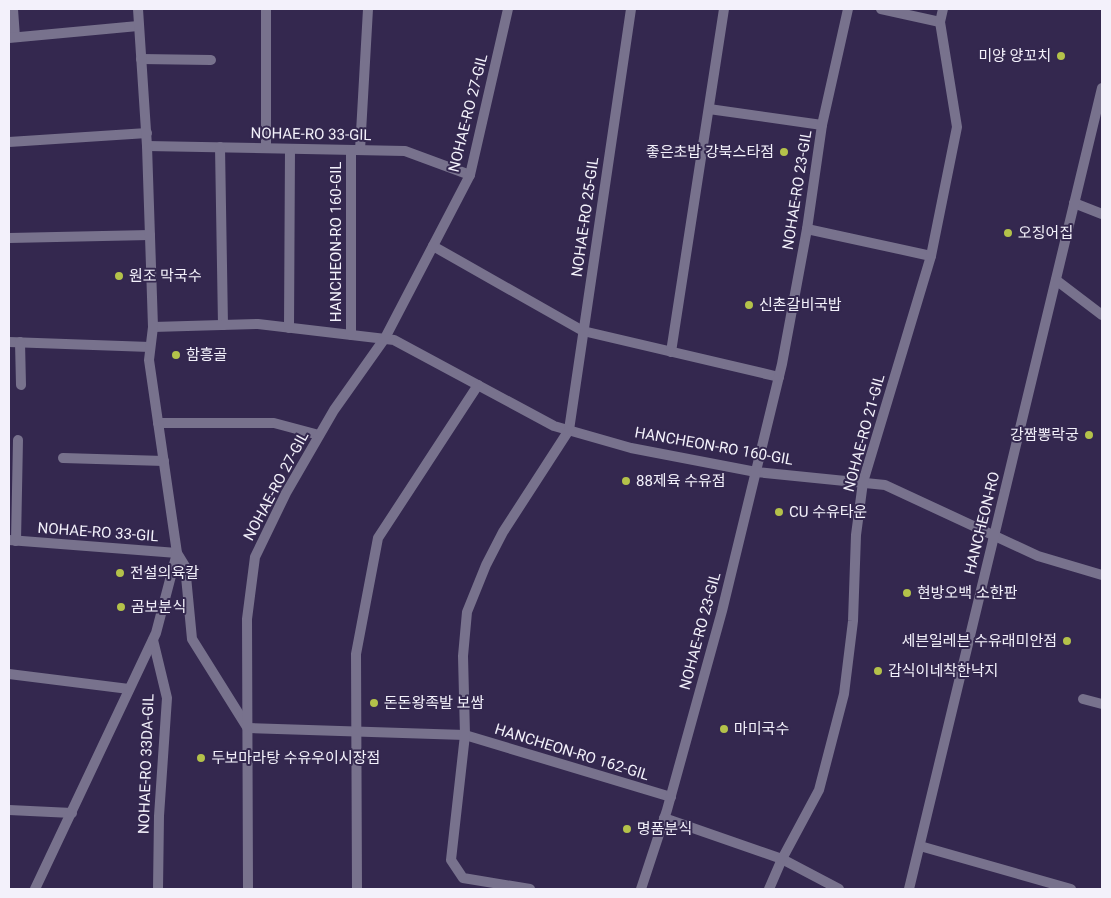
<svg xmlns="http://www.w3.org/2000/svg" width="1111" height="898" font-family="Roboto,'Noto Sans KR',sans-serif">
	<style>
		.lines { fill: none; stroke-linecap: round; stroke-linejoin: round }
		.service { stroke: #78728d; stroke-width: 10 }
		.minor { stroke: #78728d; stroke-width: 10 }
		.tertiary { stroke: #78728d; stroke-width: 10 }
		.poi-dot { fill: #b4c24a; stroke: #34284f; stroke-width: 2 }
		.labels { text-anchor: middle; stroke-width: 4; stroke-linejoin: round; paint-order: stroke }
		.poi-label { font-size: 15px; fill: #f3f1fb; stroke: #34284f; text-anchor: start }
		.street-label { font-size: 15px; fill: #f3f1fb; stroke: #34284f }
	</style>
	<rect width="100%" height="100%" fill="#34284f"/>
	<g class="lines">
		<path class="service" d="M1083,699L1102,704"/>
		<g class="minor">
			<path d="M13,9L15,37"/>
			<path d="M881,9L940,22"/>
			<path d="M9,38L138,26"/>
			<path d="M141,59L211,60"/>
			<path d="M709,109L822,125"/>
			<path d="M9,142L147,133"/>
			<path d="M147,146L405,151L470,175"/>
			<path d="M220,147L223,325"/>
			<path d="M266,148V9"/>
			<path d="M360,150L368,9"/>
			<path d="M1074,203L1102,214"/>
			<path d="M807,229L931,256"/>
			<path d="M9,238L150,235"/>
			<path d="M433,246L583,331L779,377"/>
			<path d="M1056,280L1102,315"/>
			<path d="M153,327L258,324L394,340L554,426L631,448L756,472L885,485L1038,556L1102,575"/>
			<path d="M289,328L290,149"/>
			<path d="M351,335V150"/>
			<path d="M9,342L150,347"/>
			<path d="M20,342L21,385"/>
			<path d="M671,352L724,9"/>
			<path d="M158,423H274L319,435"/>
			<path d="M63,458L164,461"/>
			<path d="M9,540L177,553L185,566L192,639L247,727"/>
			<path d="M16,541L18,440"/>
			<path d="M153,640L167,698L159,816L158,889"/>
			<path d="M9,674L129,689"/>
			<path d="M248,728L465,735L671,797"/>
			<path d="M9,810L72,813"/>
			<path d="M664,818L782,859L839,889"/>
			<path d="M920,846L1071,889"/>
			<path d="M248,889L247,619L255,557L286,493L334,410L385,338L470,175L508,9"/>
			<path d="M357,889L356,654L378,538L478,385"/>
			<path d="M530,889L463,878L451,860L465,735L463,656L467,612L486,565L503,532L569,430L631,9"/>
			<path d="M769,889L782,859L819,790L844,694L853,621L856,535L863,482L931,256L957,127L940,22L943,9"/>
		</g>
		<g class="tertiary">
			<path d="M35,889L156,633L177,553L149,360L153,327L147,146L138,9"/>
			<path d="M641,889L667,810L722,611L782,364L807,229L822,125L848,9"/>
			<path d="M909,889L1102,88"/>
		</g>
	</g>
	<g class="poi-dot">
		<circle cx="1061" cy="56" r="5"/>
		<circle cx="784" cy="152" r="5"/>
		<circle cx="1008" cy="233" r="5"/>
		<circle cx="119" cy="276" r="5"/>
		<circle cx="749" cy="305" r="5"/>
		<circle cx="176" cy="355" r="5"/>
		<circle cx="1089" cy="435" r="5"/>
		<circle cx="626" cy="481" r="5"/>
		<circle cx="779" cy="512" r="5"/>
		<circle cx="120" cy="573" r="5"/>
		<circle cx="907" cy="593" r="5"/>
		<circle cx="121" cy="607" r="5"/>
		<circle cx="1067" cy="641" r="5"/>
		<circle cx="878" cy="671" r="5"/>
		<circle cx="374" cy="703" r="5"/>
		<circle cx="724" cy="729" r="5"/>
		<circle cx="201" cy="758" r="5"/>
		<circle cx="627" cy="829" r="5"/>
	</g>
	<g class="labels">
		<g class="poi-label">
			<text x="1051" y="61" text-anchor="end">미양 양꼬치</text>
			<text x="774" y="157" text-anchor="end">좋은초밥 강북스타점</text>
			<text x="1018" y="238">오징어집</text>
			<text x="129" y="281">원조 막국수</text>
			<text x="759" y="310">신촌갈비국밥</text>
			<text x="186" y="360">함흥골</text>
			<text x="1079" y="440" text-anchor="end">강짬뽕락궁</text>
			<text x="636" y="486">88제육 수유점</text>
			<text x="789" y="517">CU 수유타운</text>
			<text x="130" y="578">전설의육칼</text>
			<text x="917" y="598">현방오백 소한판</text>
			<text x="131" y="612">곰보분식</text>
			<text x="1057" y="646" text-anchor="end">세븐일레븐 수유래미안점</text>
			<text x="888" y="676">갑식이네착한낙지</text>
			<text x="384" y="708">돈돈왕족발 보쌈</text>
			<text x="734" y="734">마미국수</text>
			<text x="211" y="763">두보마라탕 수유우이시장점</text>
			<text x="637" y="834">명품분식</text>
		</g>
		<g class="street-label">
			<text transform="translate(468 113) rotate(-76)" y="5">NOHAE-RO 27-GIL</text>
			<text transform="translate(311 134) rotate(1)" y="5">NOHAE-RO 33-GIL</text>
			<text transform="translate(797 190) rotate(-81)" y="5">NOHAE-RO 23-GIL</text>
			<text transform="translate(585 217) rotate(-82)" y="5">NOHAE-RO 25-GIL</text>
			<text transform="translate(336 242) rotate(-90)" y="5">HANCHEON-RO 160-GIL</text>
			<text transform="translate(864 433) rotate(-75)" y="5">NOHAE-RO 21-GIL</text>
			<text transform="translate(714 446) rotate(10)" y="5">HANCHEON-RO 160-GIL</text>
			<text transform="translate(276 486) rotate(-62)" y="5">NOHAE-RO 27-GIL</text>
			<text transform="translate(982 523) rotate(-76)" y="5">HANCHEON-RO</text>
			<text transform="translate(98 532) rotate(4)" y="5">NOHAE-RO 33-GIL</text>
			<text transform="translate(700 631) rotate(-75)" y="5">NOHAE-RO 23-GIL</text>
			<text transform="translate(572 752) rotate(17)" y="5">HANCHEON-RO 162-GIL</text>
			<text transform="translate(146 764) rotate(-88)" y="5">NOHAE-RO 33DA-GIL</text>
		</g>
	</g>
	<rect width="1111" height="898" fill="none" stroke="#f3f1fb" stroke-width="20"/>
</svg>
